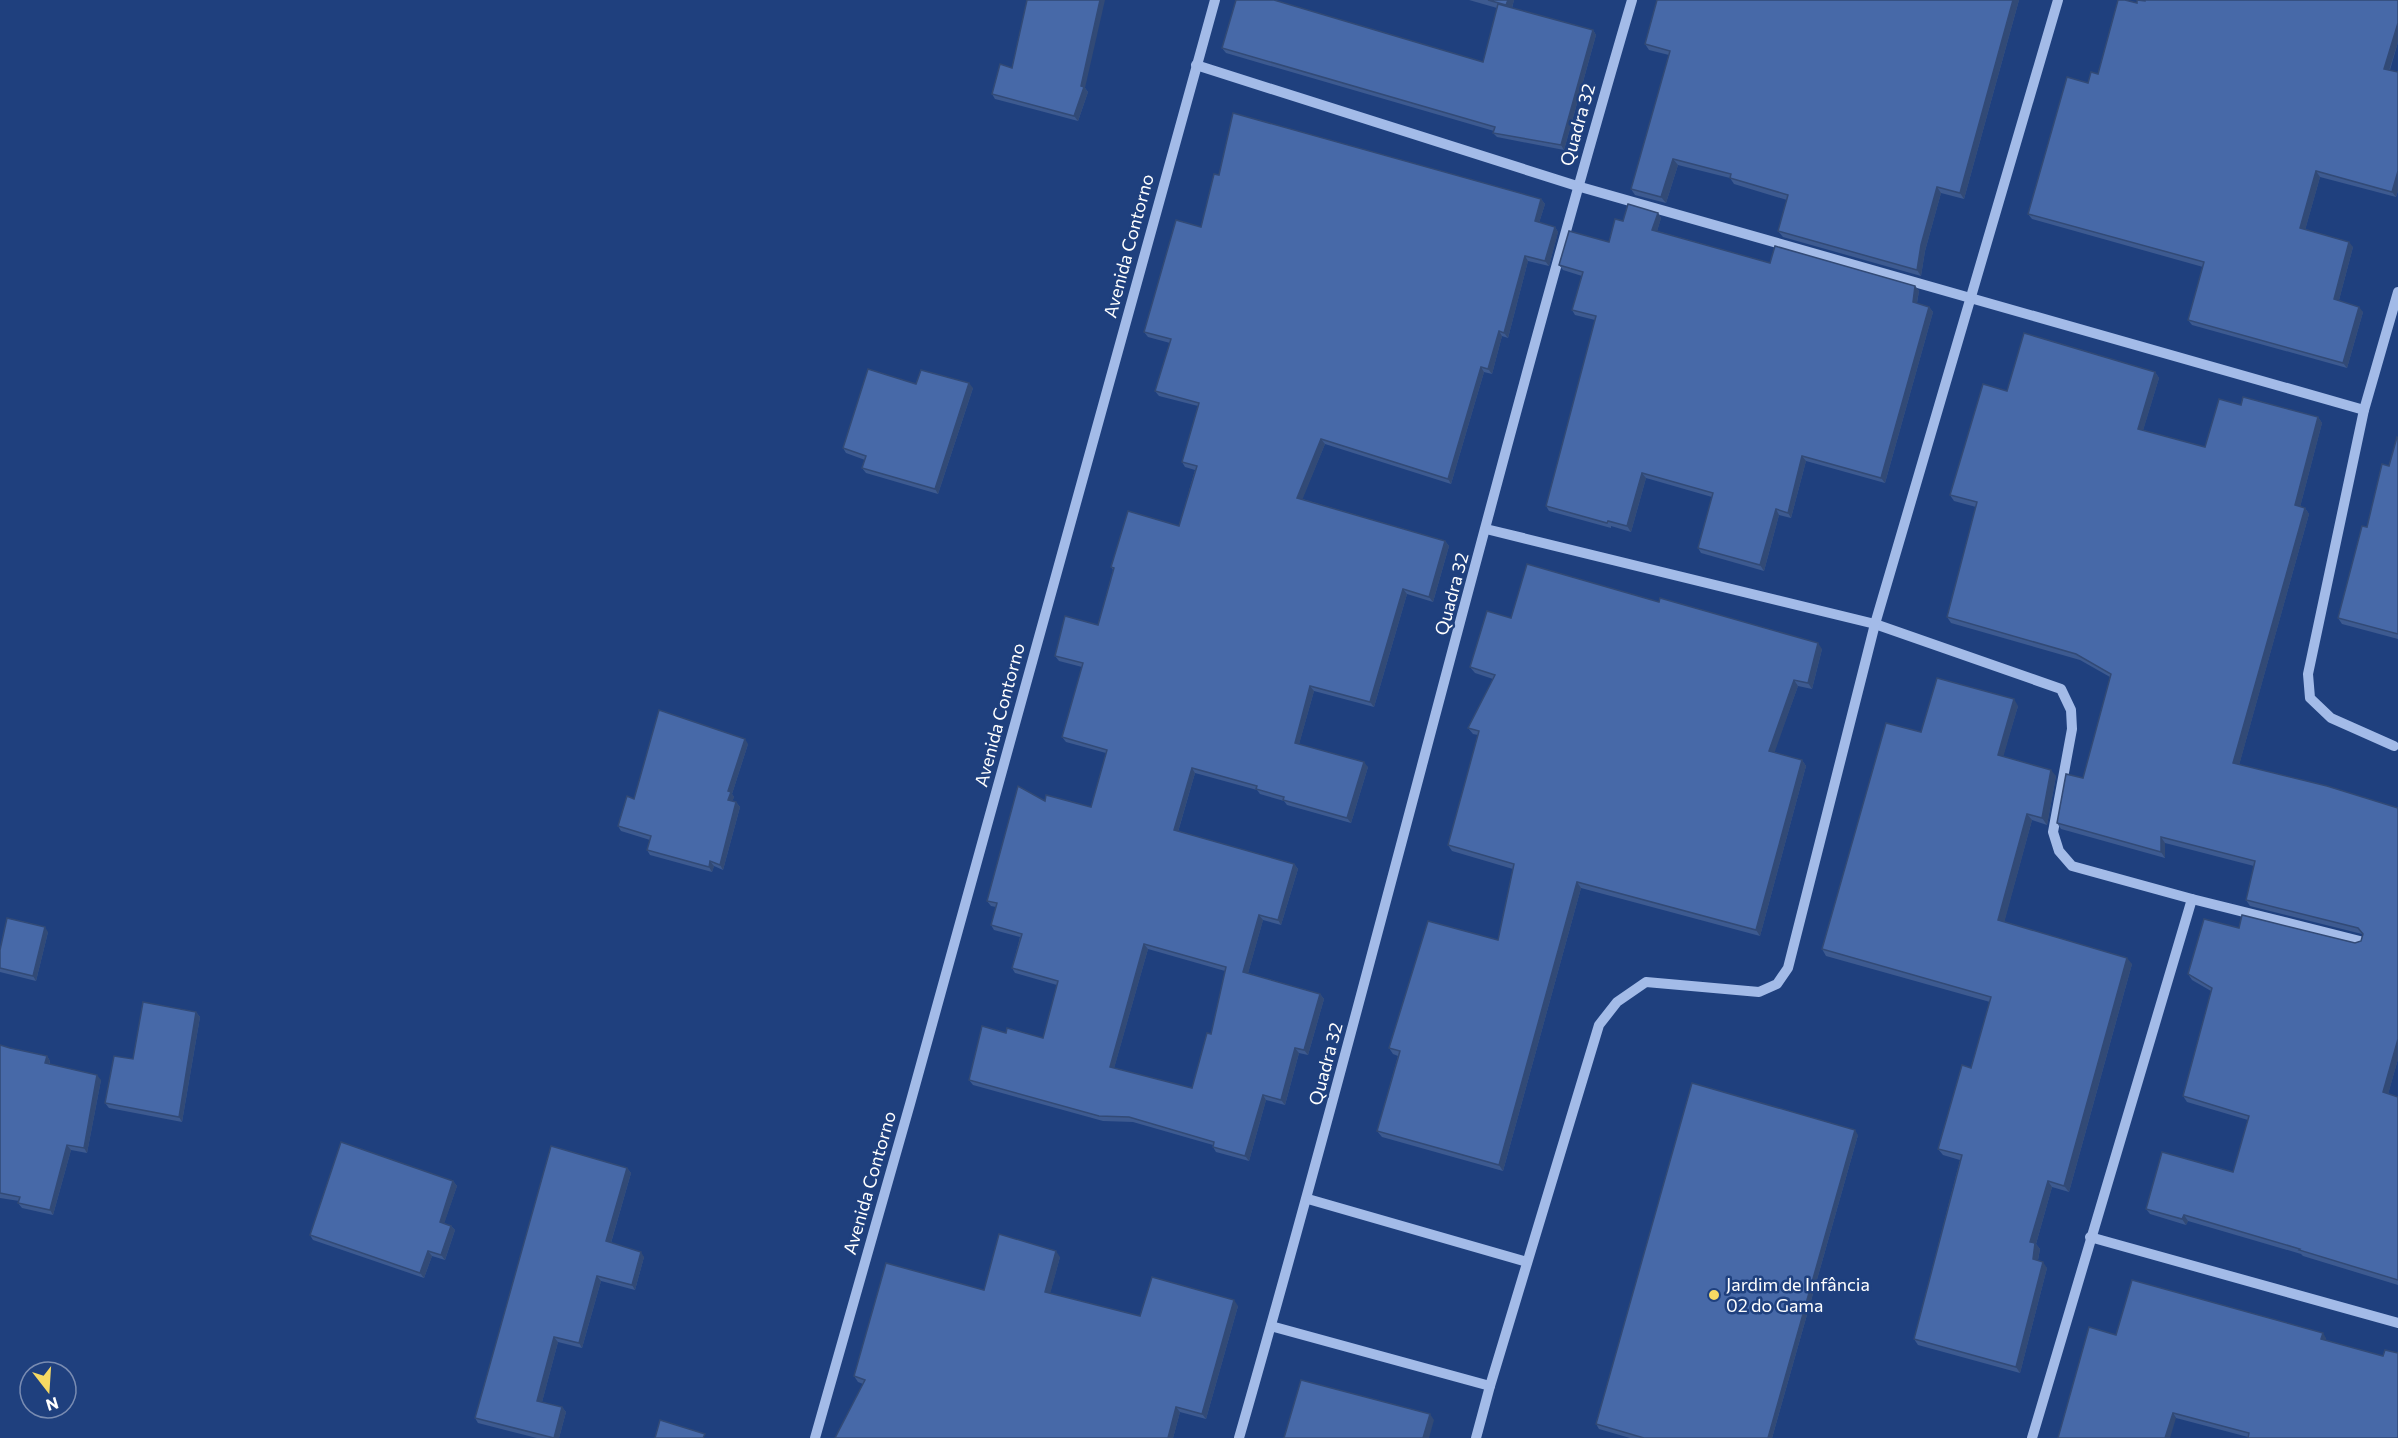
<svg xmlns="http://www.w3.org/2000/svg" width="2398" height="1438" font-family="Commissioner,sans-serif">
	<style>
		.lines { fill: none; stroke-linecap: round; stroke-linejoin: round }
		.minor { stroke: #a3bbe8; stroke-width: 10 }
		.wall { fill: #3d5a90; fill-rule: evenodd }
		.shaded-wall { fill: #324a76 }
		.building { fill: #4769a8; stroke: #324a76; stroke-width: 1.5; fill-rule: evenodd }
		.poi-dot { fill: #f6d963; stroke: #1f407e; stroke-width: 2 }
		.labels { text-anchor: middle; stroke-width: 5; stroke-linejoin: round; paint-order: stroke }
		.street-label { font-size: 18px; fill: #fff; stroke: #1f407e }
		.poi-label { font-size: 18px; fill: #fff; stroke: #1f407e; text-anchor: start }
	</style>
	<rect width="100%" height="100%" fill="#1f407e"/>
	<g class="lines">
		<g class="minor">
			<path d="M1196,65L1577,186L2364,410"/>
			<path d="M1486,529L1875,624L2061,689L2071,710L2072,729L2053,832L2059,851L2072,866L2192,899L2360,941"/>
			<path d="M2394,746L2331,718L2310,698L2308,674L2364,410L2398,292"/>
			<path d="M1308,1199L1527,1262"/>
			<path d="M2090,1237L2398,1323"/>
			<path d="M1271,1326L1490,1386"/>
			<path d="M815,1438L910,1104L1215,0"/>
			<path d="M1239,1438C1376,960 1492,477 1632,0"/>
			<path d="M1476,1438L1490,1386L1599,1025L1617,1002L1646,982L1759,992L1777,984L1788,968L1875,624L2058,0"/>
			<path d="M2032,1438L2192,899"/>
		</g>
	</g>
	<g class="wall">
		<path d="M1469,0H1514L1512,8L1593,30L1596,35L1564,150L1497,137L1493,133L1494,131L1226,53L1222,48L1483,62L1497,8Z"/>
		<path d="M1657,0H2019L1964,199L1941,193L1925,251L1921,276L1783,237L1778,231L1787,200L1734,184L1730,178L1678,165L1666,203L1635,195L1631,189L1669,55L1649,50L1645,44Z"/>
		<path d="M2398,0V42L2390,70L2398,72V191L2396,197L2320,177L2305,230L2353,247L2339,300L2363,312L2347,368L2192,325L2188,320L2203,267L2032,219L2028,214L2088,83L2098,74L2137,3L2145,1Z"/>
		<path d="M1012,68L1085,88L1088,92L1078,121L995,99L992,94Z"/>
		<path d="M1219,175L1541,199L1545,204L1539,223L1555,227L1558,232L1549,266L1528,261L1508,338L1502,336L1492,374L1484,372L1451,484L1325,444L1302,499L1445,541L1449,546L1433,602L1407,594L1374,707L1314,691L1299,744L1368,767L1351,823L1287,805L1284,801L1260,794L1257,790L1195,773L1178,832L1294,864L1298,869L1281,925L1263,920L1248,973L1320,994L1324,999L1308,1055L1299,1053L1285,1105L1266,1100L1249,1161L1216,1152L1213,1147V1145L1133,1122L1103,1121L973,1085L969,1080L1006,1033L1043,1038L1057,985L1015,973L1012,968L1020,937L994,930L991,925L996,907L991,906L987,901L1045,801L1091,807L1106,753L1066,742L1062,737L1082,667L1059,661L1055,656L1098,625L1113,570L1111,567L1179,526L1195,470L1185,467L1182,462L1198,406L1159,396L1155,391L1170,343L1148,337L1144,332L1201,227ZM1148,949L1225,971L1211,1034L1192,1088L1114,1068Z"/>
		<path d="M1658,213L1661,218L1657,231L1770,263L1915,286L1919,291L1917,303L1929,307L1933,312L1885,483L1806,461L1791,518L1779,515L1764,571L1701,553L1698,548L1712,497L1646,478L1631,532L1611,526V528L1549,511L1546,506L1595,320L1575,315L1572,310L1582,276L1563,270L1559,265L1609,242L1623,221Z"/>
		<path d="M2155,372L2159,378L2143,430L2205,447L2241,405L2318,417L2322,423L2300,507L2305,508L2309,514L2239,765L2398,808V1059L2388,1094L2398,1097V1285L2303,1256L2301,1254L2188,1221L2186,1225L2150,1214L2146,1209L2233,1172L2248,1120L2187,1102L2183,1096L2211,991L2192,980L2188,974L2239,928L2355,943L2361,941L2363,935L2362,934L2250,906L2246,900L2254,866L2165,843V858L2061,829L2057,823L2083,778L2110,677L2080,660L1951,623L1947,617L1976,507L1954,501L1950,495L2007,391Z"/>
		<path d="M916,384L973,388L938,494L866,473L862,468L865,460L846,453L843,448Z"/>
		<path d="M2398,438V639L2342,624L2338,618Z"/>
		<path d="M1511,618L1822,649L1812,689L1798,686L1774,752L1802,760L1806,766L1760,936L1581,888L1503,1171L1382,1137L1377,1131L1398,1056L1393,1054L1389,1048L1498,940L1513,869L1452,851L1448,845L1478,735L1473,734L1468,728L1493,679L1475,673L1470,667Z"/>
		<path d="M2018,706L2003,756L2056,776L2047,825L2032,820L2004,922L2132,964L2069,1192L2052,1187L2036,1244L2040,1249L2038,1260L2047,1268L2020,1373L1918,1345L1914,1339L1960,1160L1943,1155L1938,1149L1971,1068L1990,1002L1826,956L1822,949L1921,732Z"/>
		<path d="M748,744L732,794L734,797L732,801L736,802L740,807L723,870L714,866L712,872L650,855L647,850L650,840L621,831L618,826L634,799Z"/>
		<path d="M48,932L36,981L0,972V950Z"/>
		<path d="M196,1012L200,1017L182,1122L109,1108L105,1103L133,1059Z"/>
		<path d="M0,1045L10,1048L47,1056L50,1061V1064L101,1080L87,1153L71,1150L53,1215L22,1208L18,1203L19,1201L0,1198Z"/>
		<path d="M1858,1135L1772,1438H1630L1599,1429L1596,1424Z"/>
		<path d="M627,1168L631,1173L611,1243L644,1257L635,1290L601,1281L582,1348L558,1342L542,1402L562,1407L566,1412L559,1438H537L478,1423L475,1418Z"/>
		<path d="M453,1181L457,1186L444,1223L451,1226L455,1230L445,1260L432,1256L424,1278L313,1240L310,1235Z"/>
		<path d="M1060,1257L1050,1293L1140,1316L1238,1306L1206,1419L1180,1412L1173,1438H835L863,1384L858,1382L854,1376L984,1290Z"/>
		<path d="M2116,1335L2326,1338L2325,1340L2383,1356L2398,1353L2248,1437L2176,1418Z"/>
	</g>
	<g class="shaded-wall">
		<path d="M1100,0H1105L1085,88L1088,92L1078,121L1074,116Z"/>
		<path d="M1508,0H1514L1511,11L1506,5Z"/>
		<path d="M2013,0H2019L1964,199L1960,193Z"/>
		<path d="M2398,23V42L2388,74L2384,69Z"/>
		<path d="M1593,30L1596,35L1564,150L1561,145Z"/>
		<path d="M1673,159L1678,165L1666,203L1661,197Z"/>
		<path d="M2316,171L2320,177L2304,234L2300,228Z"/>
		<path d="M2398,171V191L2396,197L2392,192Z"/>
		<path d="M1937,187L1941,193L1925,251L1921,276L1917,270L1921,245Z"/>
		<path d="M1541,199L1545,204L1538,226L1535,221Z"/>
		<path d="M1658,213L1661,218L1656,235L1652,230Z"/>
		<path d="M1555,227L1558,232L1549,266L1545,261Z"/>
		<path d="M2349,242L2353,247L2338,304L2334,299Z"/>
		<path d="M1525,256L1528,261L1508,338L1504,333Z"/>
		<path d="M1915,286L1919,291L1916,307L1913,302Z"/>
		<path d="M1929,307L1933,312L1885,483L1881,478Z"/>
		<path d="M2359,307L2363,312L2347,368L2343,363Z"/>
		<path d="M1499,331L1502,336L1492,374L1488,369Z"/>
		<path d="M1481,367L1484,372L1451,484L1448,479Z"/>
		<path d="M2155,372L2159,378L2142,434L2138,429Z"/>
		<path d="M969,383L973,388L938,494L935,489Z"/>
		<path d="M2318,417L2322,423L2299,511L2295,505Z"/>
		<path d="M1321,439L1325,444L1301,503L1297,498Z"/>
		<path d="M1802,456L1806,461L1791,518L1788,513Z"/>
		<path d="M1642,473L1646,478L1631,532L1627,526Z"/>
		<path d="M2305,508L2309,514L2238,769L2233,763Z"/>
		<path d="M1776,509L1779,515L1764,571L1760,565Z"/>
		<path d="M1445,541L1449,546L1433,602L1429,597Z"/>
		<path d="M1403,589L1407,594L1374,707L1370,702Z"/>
		<path d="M1818,643L1822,649L1812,689L1808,683Z"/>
		<path d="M1794,680L1798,686L1773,757L1769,751Z"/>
		<path d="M1310,686L1314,691L1298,748L1295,743Z"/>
		<path d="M2014,699L2018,706L2002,761L1998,755Z"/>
		<path d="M745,739L748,744L732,794L734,797L731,805L728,800V791Z"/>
		<path d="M1802,760L1806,766L1760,936L1756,930Z"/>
		<path d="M1364,762L1368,767L1351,823L1347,818Z"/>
		<path d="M1192,768L1195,773L1177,835L1174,830Z"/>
		<path d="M2051,770L2056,776L2047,825L2042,818Z"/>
		<path d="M736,802L740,807L723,870L720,865Z"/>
		<path d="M2027,814L2032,820L2003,927L1998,920Z"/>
		<path d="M2161,837L2165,843V858L2161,852Z"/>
		<path d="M710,861L714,866L712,872L709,867Z"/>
		<path d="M1294,864L1298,869L1281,925L1278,920Z"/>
		<path d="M1577,882L1581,888L1503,1171L1499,1165Z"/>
		<path d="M1259,915L1263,920L1247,977L1243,972Z"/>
		<path d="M45,927L48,932L36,981L33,976Z"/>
		<path d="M1144,944L1148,949L1113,1072L1110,1067Z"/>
		<path d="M2127,958L2132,964L2069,1192L2064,1186Z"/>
		<path d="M1320,994L1324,999L1308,1055L1304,1050Z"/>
		<path d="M196,1012L200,1017L182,1122L179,1117Z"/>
		<path d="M2398,1039V1059L2387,1098L2383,1092Z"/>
		<path d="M1295,1048L1299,1053L1285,1105L1281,1100Z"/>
		<path d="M47,1056L50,1061L48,1068L45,1063Z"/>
		<path d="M97,1075L101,1080L87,1153L84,1148Z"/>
		<path d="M1263,1095L1266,1100L1249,1161L1245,1156Z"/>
		<path d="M1855,1130L1858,1135L1772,1438H1768Z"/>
		<path d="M67,1145L71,1150L53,1215L50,1210Z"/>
		<path d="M627,1168L631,1173L610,1246L606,1241Z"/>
		<path d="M453,1181L457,1186L443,1227L440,1222Z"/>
		<path d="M2048,1181L2052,1187L2036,1244L2040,1249L2037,1265L2033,1259L2030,1242Z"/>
		<path d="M2184,1215L2188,1221L2186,1225L2182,1219Z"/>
		<path d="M451,1226L455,1230L445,1260L441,1255Z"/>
		<path d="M428,1251L432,1256L424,1278L420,1273Z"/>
		<path d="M1056,1251L1060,1257L1049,1298L1045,1292Z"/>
		<path d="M641,1252L644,1257L635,1290L632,1285Z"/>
		<path d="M2043,1262L2047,1268L2020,1373L2016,1367Z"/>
		<path d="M597,1276L601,1281L582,1348L579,1343Z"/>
		<path d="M1234,1300L1238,1306L1206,1419L1202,1414Z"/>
		<path d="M2323,1333L2326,1338L2324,1344L2321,1339Z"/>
		<path d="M554,1337L558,1342L541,1406L537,1401Z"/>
		<path d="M562,1407L566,1412L559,1438H554Z"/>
		<path d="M1176,1407L1180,1412L1173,1438H1168Z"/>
		<path d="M2173,1413L2176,1418L2170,1438H2165Z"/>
		<path d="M1430,1414L1434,1420L1429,1438H1423Z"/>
	</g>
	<g class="building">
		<path d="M1027,0H1100L1081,86L1084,87L1074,116L992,94L1000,64L1012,68Z"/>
		<path d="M1236,0H1274L1483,62L1498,4L1593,30L1561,145L1493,133L1495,127L1222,48Z"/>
		<path d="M1488,0H1508L1506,5Z"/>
		<path d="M1657,0H2013L1960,193L1937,187L1921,245L1917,270L1778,231L1788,195L1730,178L1731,174L1673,159L1661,197L1631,189L1670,51L1645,44Z"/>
		<path d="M2118,0H2125L2137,3V0L2145,1V0H2398V23L2384,69L2398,72V171L2392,192L2316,171L2300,228L2349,242L2334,299L2359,307L2343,363L2188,320L2204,262L2028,214L2067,77L2088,83L2091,72L2098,74Z"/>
		<path d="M1233,113L1541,199L1535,221L1555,227L1545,261L1525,256L1504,333L1499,331L1488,369L1481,367L1448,479L1321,439L1297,498L1445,541L1429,597L1403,589L1370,702L1310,686L1295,743L1364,762L1347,818L1283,800L1284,797L1256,789L1257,786L1192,768L1174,830L1294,864L1278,920L1259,915L1243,972L1320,994L1304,1050L1295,1048L1281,1100L1263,1095L1245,1156L1213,1147L1214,1142L1129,1117L1099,1116L969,1080L982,1026L1006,1033L1007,1028L1043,1038L1058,981L1012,968L1022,934L991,925L997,903L987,901L1018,786L1045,801L1046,795L1091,807L1107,750L1062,737L1083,663L1055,656L1065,616L1098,625L1114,568L1111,567L1128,511L1179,526L1197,466L1182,462L1199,403L1155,391L1171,339L1144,332L1176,220L1201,227L1214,174L1219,175ZM1144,944L1226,967L1211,1034L1207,1033L1192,1088L1110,1067Z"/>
		<path d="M1628,204L1658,213L1652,230L1770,263L1775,246L1915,286L1913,302L1929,307L1881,478L1802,456L1788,513L1776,509L1760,565L1698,548L1713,493L1642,473L1627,526L1608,521L1607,523L1546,506L1596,316L1572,310L1583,272L1559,265L1569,231L1609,242L1615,219L1623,221Z"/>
		<path d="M2024,333L2155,372L2138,429L2205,447L2219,399L2241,405L2243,397L2318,417L2295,505L2305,508L2233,763L2327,786L2398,808V1039L2383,1092L2398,1097V1280L2299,1250L2300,1249L2184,1215L2182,1219L2146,1209L2162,1152L2233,1172L2249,1116L2183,1096L2212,988L2188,974L2204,919L2239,928L2242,915L2355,943L2361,941L2363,934L2358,928L2246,900L2255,861L2161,837V852L2057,823L2066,774L2083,778L2111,674L2076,654L1947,617L1977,502L1950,495L1983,384L2007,391Z"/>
		<path d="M868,369L916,384L921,370L969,383L935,489L862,468L866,456L843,448Z"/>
		<path d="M2397,437L2398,438V634L2338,618L2362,526L2367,527L2382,464L2389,466Z"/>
		<path d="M1527,564L1659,602L1660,598L1818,643L1808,683L1794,680L1769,751L1802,760L1756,930L1577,882L1499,1165L1377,1131L1400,1051L1389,1048L1428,921L1498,940L1514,864L1448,845L1479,731L1468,728L1495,675L1470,667L1487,611L1511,618Z"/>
		<path d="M1937,678L2014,699L1998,755L2051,770L2042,818L2027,814L1998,920L2127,958L2064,1186L2048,1181L2030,1242L2035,1243L2033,1259L2043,1262L2016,1367L1914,1339L1962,1155L1938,1149L1962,1065L1971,1068L1991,997L1822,949L1886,723L1921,732Z"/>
		<path d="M659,710L745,739L728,791L731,792L728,800L736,802L720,865L710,861L709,867L647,850L651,836L618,826L627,796L634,799Z"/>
		<path d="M7,918L45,927L33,976L0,968V950Z"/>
		<path d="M143,1002L196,1012L179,1117L105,1103L114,1056L133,1059Z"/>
		<path d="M0,1045L10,1048L47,1056L45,1063L97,1075L84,1148L67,1145L50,1210L18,1203L20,1197L0,1193Z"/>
		<path d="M1692,1083L1855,1130L1768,1438H1644L1596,1424Z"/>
		<path d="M341,1142L453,1181L440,1222L451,1226L441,1255L428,1251L420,1273L310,1235Z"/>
		<path d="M551,1146L627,1168L606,1241L641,1252L632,1285L597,1276L579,1343L554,1337L537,1401L562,1407L554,1438L475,1418Z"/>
		<path d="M999,1234L1056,1251L1045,1292L1140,1316L1152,1277L1234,1300L1202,1414L1176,1407L1168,1438H835L865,1380L854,1376L886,1263L984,1290Z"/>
		<path d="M2132,1280L2323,1333L2321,1339L2383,1356L2385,1350L2398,1353V1438H2248L2249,1433L2173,1413L2165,1438H2058L2089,1327L2116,1335Z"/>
		<path d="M1301,1380L1430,1414L1423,1438H1284Z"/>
		<path d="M660,1420L705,1434L703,1438H655Z"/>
	</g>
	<circle class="poi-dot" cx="1714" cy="1295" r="6"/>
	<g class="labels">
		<g class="street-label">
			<text transform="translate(1578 125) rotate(-74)" y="6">Quadra 32</text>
			<text transform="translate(1129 246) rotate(-75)" y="6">Avenida Contorno</text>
			<text transform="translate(1452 594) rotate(-75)" y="6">Quadra 32</text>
			<text transform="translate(1000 715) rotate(-75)" y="6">Avenida Contorno</text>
			<text transform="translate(1326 1064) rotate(-75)" y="6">Quadra 32</text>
			<text transform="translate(870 1183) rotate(-74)" y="6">Avenida Contorno</text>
		</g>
		<g class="poi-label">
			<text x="1726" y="1291">Jardim de Infância<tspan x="1726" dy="21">02 do Gama</tspan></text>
		</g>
	</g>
	<g transform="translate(48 1390) rotate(163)"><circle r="28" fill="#1f407e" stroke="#798cb2" stroke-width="1.5"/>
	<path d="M0-4.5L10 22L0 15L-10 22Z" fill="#f6d963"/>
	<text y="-9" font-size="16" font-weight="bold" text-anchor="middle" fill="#ffffff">N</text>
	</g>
</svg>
